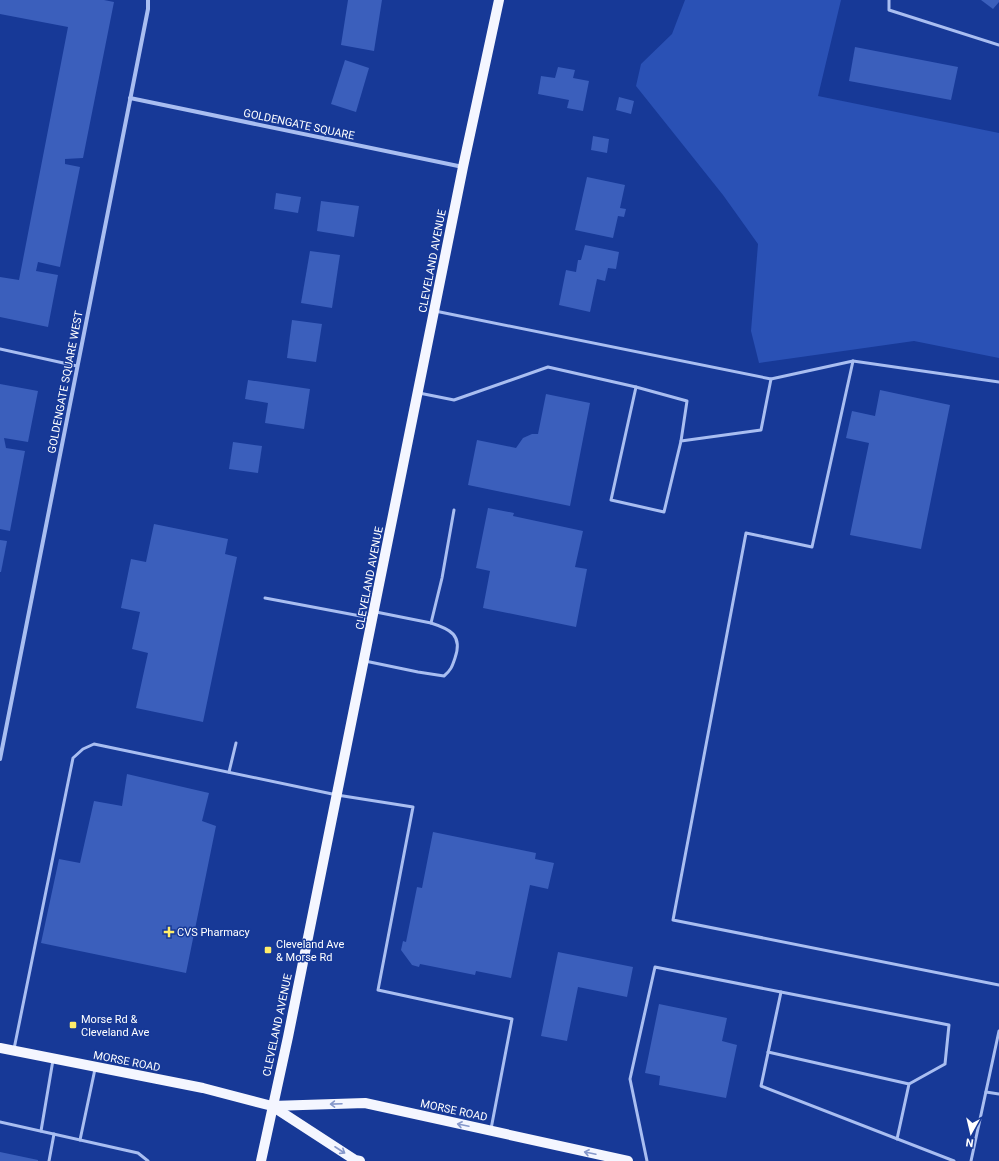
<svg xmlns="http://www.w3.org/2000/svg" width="999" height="1161" font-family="Roboto,sans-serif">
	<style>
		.green { fill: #2a51b5 }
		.building { fill: #3b5fbc }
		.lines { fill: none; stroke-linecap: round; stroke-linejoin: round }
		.lane { stroke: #a9bef1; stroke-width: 3 }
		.street { stroke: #a9bef1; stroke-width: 4 }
		.primary { stroke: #f4f6ff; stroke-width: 10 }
		.oneway { stroke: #8698cb }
		.poi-dot { fill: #ffed6a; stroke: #173997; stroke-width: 1.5 }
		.labels { text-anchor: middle; stroke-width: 3; stroke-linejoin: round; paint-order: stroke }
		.street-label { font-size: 11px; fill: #fff; stroke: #173997 }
		.poi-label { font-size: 11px; fill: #fff; stroke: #173997; text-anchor: start }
	</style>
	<rect width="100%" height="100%" fill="#173997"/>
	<path class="green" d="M685,0H841L818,96L999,133V358L914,341L759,363L751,331L758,244L723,195L636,86L641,64L672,34Z"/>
	<g class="building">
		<path d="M0,0H104L114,2L83,158L65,159V164L80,167L60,267L38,262L36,271L58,275L48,327L0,317V277L19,280L68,27L0,14Z"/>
		<path d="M348,0H382L374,51L341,45Z"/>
		<path d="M981,0H999V2L993,9Z"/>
		<path d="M855,47L958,67L951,100L849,81Z"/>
		<path d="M345,60L369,68L356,112L331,104Z"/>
		<path d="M558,67L575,70L573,78L589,81L583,111L567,108L569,100L538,94L541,76L555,78Z"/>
		<path d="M619,97L634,101L631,114L616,110Z"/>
		<path d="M593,136L609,139L607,153L591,150Z"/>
		<path d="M587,177L625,185L620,208L626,209L624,217L618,216L613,238L575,230Z"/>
		<path d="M276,193L301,197L298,213L274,209Z"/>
		<path d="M321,201L359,206L354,237L317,231Z"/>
		<path d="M585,245L619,252L616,269L608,268L605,281L597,279L590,312L559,305L566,270L576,272L578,260H581Z"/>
		<path d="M310,251L340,255L332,308L301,303Z"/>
		<path d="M292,320L322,324L316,362L287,358Z"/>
		<path d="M248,380L310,389L304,429L265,423L268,403L245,399Z"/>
		<path d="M0,384L38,391L28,442L4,438L6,448L25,451L10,531L0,529Z"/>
		<path d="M880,390L950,405L921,549L850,535L869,443L846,438L852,411L875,416Z"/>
		<path d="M546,394L590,403L570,506L468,485L477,440L516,448L523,438L532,434H538Z"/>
		<path d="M233,442L262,446L258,473L229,469Z"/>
		<path d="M488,508L514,513L513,516L583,531L575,567L587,569L576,627L483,608L490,571L476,568Z"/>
		<path d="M154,524L228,539L225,554L237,557L203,722L136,708L148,653L132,649L140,612L121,608L131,559L146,562Z"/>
		<path d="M0,540L7,541L1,572H0Z"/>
		<path d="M127,774L209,793L202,821L216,826L186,973L41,943L59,859L80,863L94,801L122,806Z"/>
		<path d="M433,832L536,853L535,859L554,863L548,889L530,885L511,978L476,971L475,975L420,964L419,967L412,965L401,950L403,941L406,942L417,887L422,888Z"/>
		<path d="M558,952L633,967L627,997L578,987L567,1041L541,1036Z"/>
		<path d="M659,1004L727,1018L722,1041L737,1045L726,1098L659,1085L660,1076L645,1073Z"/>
		<path d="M0,1152L38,1160V1161H0Z"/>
	</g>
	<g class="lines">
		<g class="lane">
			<path d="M889,0V10L999,45"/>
			<path d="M435,311L771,379L853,361L999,382"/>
			<path d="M0,349L77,366"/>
			<path d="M853,361L812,547L746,533L673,920L999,985"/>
			<path d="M636,387L687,401L681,441"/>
			<path d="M419,393L454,400L548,367L636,387L611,500L664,512L681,441L761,430L771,379"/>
			<path d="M265,598L371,618"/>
			<path d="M376,612L431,623L442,578L454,510"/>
			<path d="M365,661L418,672L444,676C451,670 452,667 455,658C463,635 450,629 431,623"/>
			<path d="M229,772L236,743"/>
			<path d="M781,992L949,1025L945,1064L909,1084L897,1139"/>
			<path d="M14,1049L73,758L83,749L94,744L337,795L413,807L378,990L512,1019L491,1129"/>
			<path d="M768,1052L909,1084"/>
			<path d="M986,1092L999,1094"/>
			<path d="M0,1122L138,1153L148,1161"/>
			<path d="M41,1131L53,1060"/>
			<path d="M80,1140L95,1069"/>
			<path d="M49,1161L54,1134"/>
			<path d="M647,1161L630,1079L655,967L781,992L761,1086L954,1161"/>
			<path d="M971,1161L999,1031"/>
		</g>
		<g class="street">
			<path d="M130,98L463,167"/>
			<path d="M0,759L148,9V0"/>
		</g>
		<g class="primary">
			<path d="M0,1048L203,1088L272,1106L365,1103L628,1161"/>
			<path d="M272,1106L355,1160L360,1161"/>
			<path d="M261,1161L288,1037L463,167L499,0"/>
		</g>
	</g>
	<defs><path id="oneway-shaft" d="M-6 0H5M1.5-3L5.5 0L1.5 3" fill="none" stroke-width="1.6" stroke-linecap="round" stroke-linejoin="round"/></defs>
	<g class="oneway">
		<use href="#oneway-shaft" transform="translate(336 1104) rotate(178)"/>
		<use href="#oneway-shaft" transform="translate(463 1125) rotate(-168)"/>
		<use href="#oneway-shaft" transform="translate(340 1150) rotate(33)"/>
		<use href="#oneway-shaft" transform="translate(590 1153) rotate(-168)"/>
	</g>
	<g class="poi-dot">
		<path d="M167 926h4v4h4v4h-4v4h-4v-4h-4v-4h4z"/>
		<rect x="264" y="946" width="8" height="8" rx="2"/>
		<rect x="69" y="1021" width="8" height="8" rx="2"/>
	</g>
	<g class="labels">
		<g class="street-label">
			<text transform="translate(299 124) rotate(12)" y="4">GOLDENGATE SQUARE</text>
			<text transform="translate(432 261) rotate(-79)" y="4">CLEVELAND AVENUE</text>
			<text transform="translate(65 382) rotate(-79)" y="4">GOLDENGATE SQUARE WEST</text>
			<text transform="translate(369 578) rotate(-79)" y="4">CLEVELAND AVENUE</text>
			<text transform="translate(277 1025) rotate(-78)" y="4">CLEVELAND AVENUE</text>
			<text transform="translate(127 1061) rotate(11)" y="4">MORSE ROAD</text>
			<text transform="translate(454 1110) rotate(12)" y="4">MORSE ROAD</text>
		</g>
		<g class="poi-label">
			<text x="177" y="936">CVS Pharmacy</text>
			<text x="276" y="948">Cleveland Ave<tspan x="276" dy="13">&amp; Morse Rd</tspan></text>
			<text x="81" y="1023">Morse Rd &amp;<tspan x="81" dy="13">Cleveland Ave</tspan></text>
		</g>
	</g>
	<g transform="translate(971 1133) rotate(188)" stroke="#173997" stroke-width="3" paint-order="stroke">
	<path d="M0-3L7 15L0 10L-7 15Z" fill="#ffffff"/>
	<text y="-6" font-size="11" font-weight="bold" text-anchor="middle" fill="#ffffff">N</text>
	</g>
</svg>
